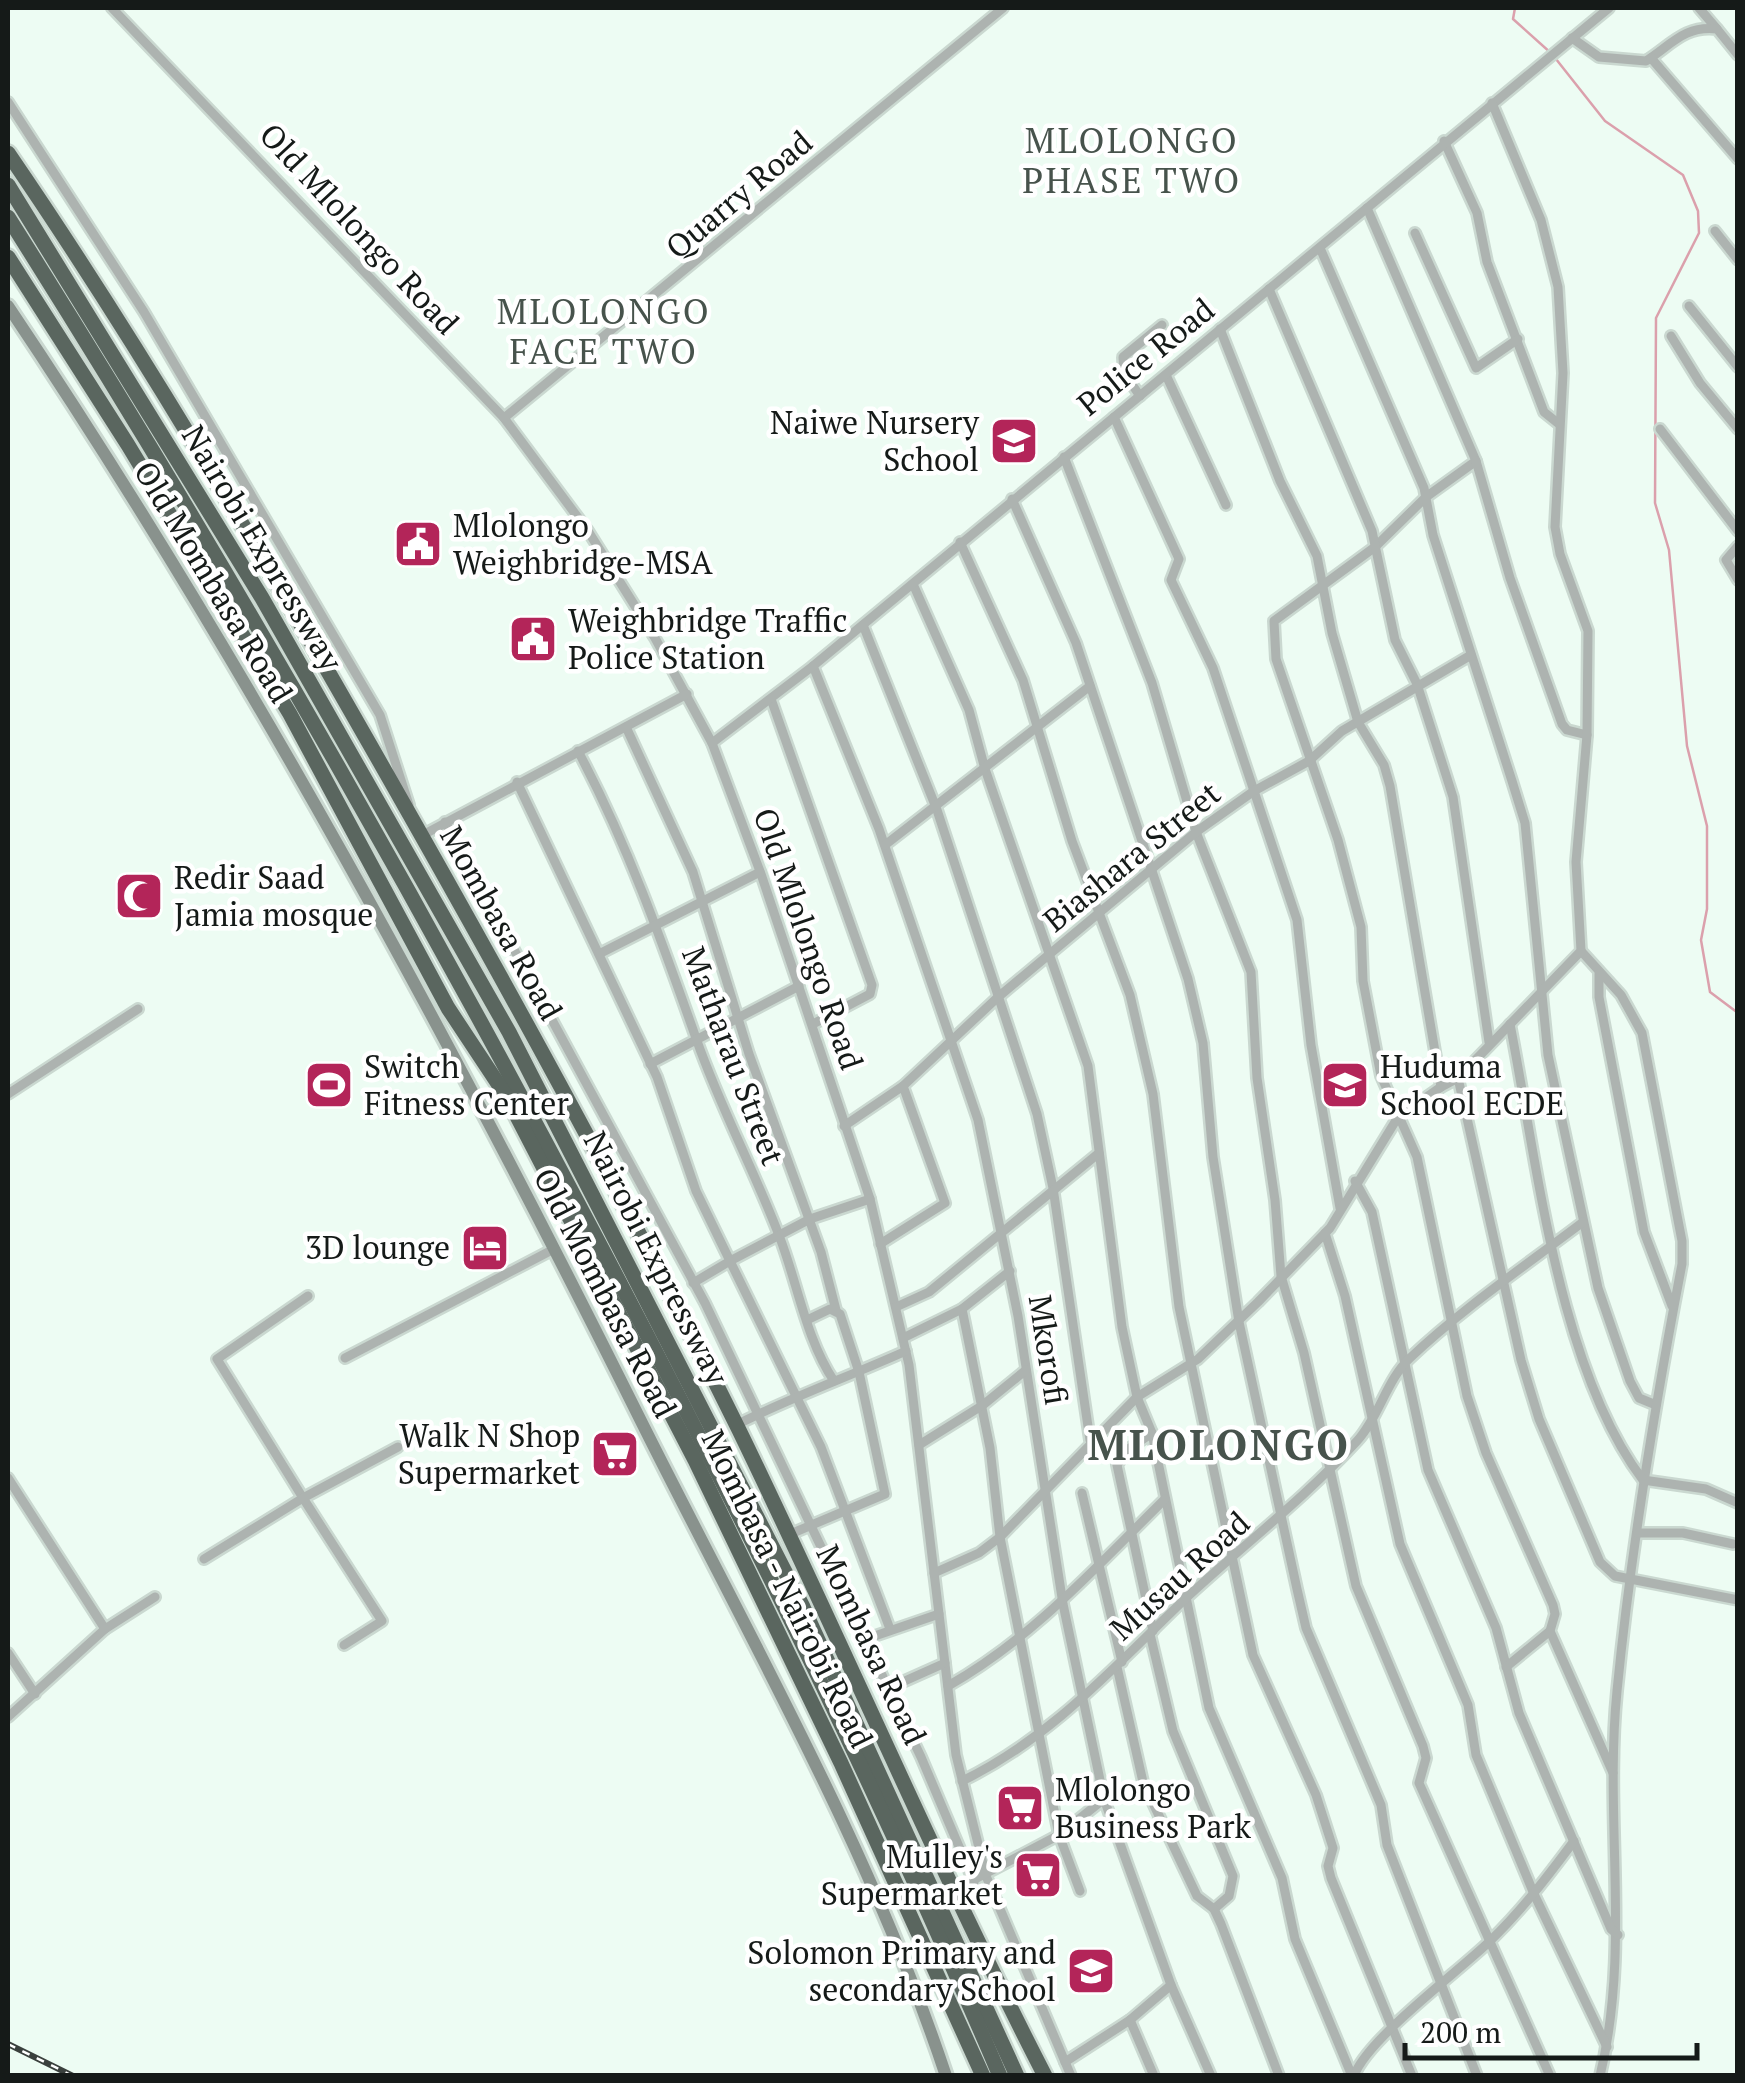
<svg xmlns="http://www.w3.org/2000/svg" width="1745" height="2083" font-family="'PT Serif',serif">
	<style>
		.lines { fill: none; stroke-linecap: round; stroke-linejoin: round }
		.stream { stroke: #dba0ac; stroke-width: 2.5 }
		.street-casing { stroke: #cad8d0; stroke-width: 14 }
		.secondary-casing { stroke: #cad8d0; stroke-width: 18 }
		.highway-casing { stroke: #cad8d0; stroke-width: 20 }
		.street { stroke: #adb3b0; stroke-width: 9 }
		.secondary { stroke: #89928d; stroke-width: 12 }
		.highway { stroke: #5a665f; stroke-width: 15 }
		.rail-casing { stroke: #3a403d; stroke-width: 6 }
		.rail { stroke: #fff; stroke-width: 2.5; stroke-dasharray: 8; stroke-linecap: butt }
		.labels { text-anchor: middle; stroke-width: 9; stroke-linejoin: round; paint-order: stroke }
		.street-label { font-size: 32px; fill: #151a18; stroke: #fff }
		.poi-label { font-size: 32px; fill: #151a18; stroke: #fff; text-anchor: start }
		.neighbourhood-label { font-size: 35px; letter-spacing: 2.5px; fill: #47534c; stroke: #fff }
		.district-label { font-size: 42px; font-weight: bold; letter-spacing: 2.5px; fill: #47534c; stroke: #fff }
	</style>
	<rect width="100%" height="100%" fill="#edfcf3"/>
	<g class="lines">
		<path class="stream" d="M1515,8L1513,19L1552,54L1605,121L1683,175L1698,211L1699,233L1656,318L1655,503L1669,550L1687,746L1707,826V909L1701,940L1710,992L1738,1013"/>
		<g class="street-casing">
			<g id="street">
				<path d="M112,8L504,418L588,531L655,638L712,743L761,874L870,1199L909,1365L956,1755L986,1876L1071,2076"/>
				<path d="M1699,8L1717,29"/>
				<path d="M1572,38L1599,57L1646,61C1671,45 1685,25 1717,29L1738,55"/>
				<path d="M1651,58L1738,159"/>
				<path d="M8,102L144,312L380,715L409,805"/>
				<path d="M1444,141L1477,213L1487,262L1544,412L1559,424"/>
				<path d="M1367,208L1476,461L1426,497L1375,547L1274,621L1276,659L1338,840L1361,927L1363,981L1381,1076L1417,1157L1467,1396L1486,1453L1553,1605L1555,1614L1550,1631L1613,1773"/>
				<path d="M1715,231L1738,260"/>
				<path d="M1415,233L1476,368L1518,339"/>
				<path d="M1320,248L1424,488L1433,535L1512,781L1525,823L1548,1055L1598,1288L1630,1381L1639,1398L1656,1405"/>
				<path d="M1269,289L1372,531L1395,640L1417,684L1453,797L1489,1042"/>
				<path d="M1689,306L1738,367"/>
				<path d="M1671,336L1700,383L1738,429"/>
				<path d="M1166,375L1226,505"/>
				<path d="M1140,396L1124,373L1123,357L1162,325"/>
				<path d="M1114,417L1179,559L1171,580L1213,668L1297,920L1311,1045L1340,1208"/>
				<path d="M504,418L1003,8"/>
				<path d="M1660,429L1738,531"/>
				<path d="M1064,457L1152,683L1196,832L1251,972L1257,1078L1275,1200L1281,1276L1304,1353L1356,1586L1423,1746L1426,1758L1419,1783L1550,2076"/>
				<path d="M1476,461L1510,578L1562,724L1567,730L1587,735"/>
				<path d="M1012,499L1076,643L1188,979L1203,1043L1213,1157L1239,1322L1297,1589L1306,1628L1381,1805L1387,1845L1477,2076"/>
				<path d="M960,542L1023,680L1072,841L1130,995L1153,1094L1179,1307L1253,1655L1316,1795L1333,1848L1328,1866L1331,1878L1412,2076"/>
				<path d="M1738,546L1726,560L1738,580"/>
				<path d="M913,584L969,710L985,769L1088,1066L1122,1327L1137,1397L1152,1433L1209,1708L1282,1878L1295,1939L1352,2076"/>
				<path d="M863,625L937,810L1037,1114L1053,1188L1090,1440"/>
				<path d="M813,666L879,829L978,1120L1018,1316L1063,1604L1104,1799L1171,1985L1211,2076"/>
				<path d="M771,699L872,985L870,994L813,1024"/>
				<path d="M626,727L693,872L749,1054L821,1252L836,1310"/>
				<path d="M712,743L813,666L1609,8"/>
				<path d="M578,751C628,845 662,942 697,1041C721,1109 755,1172 780,1238C798,1285 806,1339 834,1381"/>
				<path d="M517,782L657,1077L696,1191L730,1261L810,1219L870,1199"/>
				<path d="M445,822L705,1303L921,1757L974,1882"/>
				<path d="M421,836L687,694"/>
				<path d="M885,845L1090,686"/>
				<path d="M1581,951L1621,995L1642,1033L1682,1241V1264C1655,1405 1631,1548 1617,1691C1604,1822 1631,1947 1600,2076"/>
				<path d="M599,954L760,872"/>
				<path d="M1599,974V997L1644,1232L1672,1306"/>
				<path d="M1510,1024C1537,1161 1558,1368 1643,1480L1706,1489L1738,1503"/>
				<path d="M650,1064L799,986"/>
				<path d="M1458,1078L1521,1360L1539,1419L1600,1562L1615,1576L1738,1600"/>
				<path d="M1441,1087L1458,1078L1581,951L1576,862L1587,735L1588,631L1560,554L1555,527L1563,373L1558,287L1541,220L1492,103"/>
				<path d="M8,1094L138,1009"/>
				<path d="M844,1126L903,1086L997,998L1196,832L1254,791L1309,761L1342,731L1471,655"/>
				<path d="M1355,1181L1372,1212L1428,1470L1496,1628L1519,1713L1611,1929L1618,1935"/>
				<path d="M1325,1233L1345,1296L1400,1544L1468,1705L1476,1755L1534,1894L1607,2047"/>
				<path d="M880,1244L945,1203L903,1086"/>
				<path d="M693,1283L730,1261L821,1447L890,1629"/>
				<path d="M896,1307L929,1292L1099,1153"/>
				<path d="M962,1309L990,1448L1000,1537L1059,1835L1080,1891"/>
				<path d="M903,1338L962,1309L1010,1271"/>
				<path d="M345,1358L552,1250"/>
				<path d="M736,1425C792,1397 848,1377 906,1351"/>
				<path d="M1152,1433L1127,1450L1117,1465L1153,1631"/>
				<path d="M919,1445L983,1405L1026,1370"/>
				<path d="M8,1478L105,1629L155,1597"/>
				<path d="M1082,1493L1122,1662"/>
				<path d="M1638,1533H1683L1733,1544"/>
				<path d="M788,1535L885,1494L859,1372L840,1314L830,1309L807,1320"/>
				<path d="M204,1559L303,1498L217,1359L308,1296"/>
				<path d="M934,1573L979,1553L1000,1537L1137,1397L1198,1359L1258,1302L1330,1228L1398,1117L1441,1087L1390,786L1384,765L1358,722L1332,633L1317,556L1280,481L1220,329"/>
				<path d="M1150,1634L1173,1731L1233,1876L1229,1896L1214,1909"/>
				<path d="M866,1639L939,1614"/>
				<path d="M344,1645L382,1621L303,1498L398,1447"/>
				<path d="M8,1653L35,1694"/>
				<path d="M1117,1667L1143,1782L1197,1896L1214,1909L1221,1924L1279,2076"/>
				<path d="M1506,1667L1550,1631"/>
				<path d="M948,1686C1033,1638 1096,1567 1165,1499"/>
				<path d="M889,1688L945,1663"/>
				<path d="M8,1717L105,1629"/>
				<path d="M962,1781C1051,1738 1114,1667 1184,1600C1242,1546 1304,1499 1357,1441C1379,1417 1387,1379 1410,1358C1463,1308 1525,1266 1583,1222"/>
				<path d="M956,1889L1059,1835L1104,1799"/>
				<path d="M1130,2020L1154,2076"/>
				<path d="M1065,2062L1130,2020L1171,1985"/>
				<path d="M1354,2076C1367,2039 1458,1972 1490,1941C1522,1910 1548,1876 1574,1841"/>
			</g>
		</g>
		<g class="secondary-casing">
			<path id="secondary" d="M8,306C247,662 453,1043 644,1427C750,1639 871,1850 946,2076"/>
		</g>
		<g class="highway-casing">
			<g id="highway">
				<path d="M8,153C138,343 255,543 369,743C498,969 624,1197 739,1430C843,1644 936,1864 1045,2076"/>
				<path d="M8,185L262,598L509,1032L803,1607L1017,2076"/>
				<path d="M8,217C216,546 409,882 590,1226C737,1504 877,1787 1000,2076"/>
				<path d="M8,257L128,445L290,714L448,1008L507,1097L695,1460L841,1763L983,2076"/>
			</g>
		</g>
		<use href="#street" class="street"/>
		<use href="#secondary" class="secondary"/>
		<use href="#highway" class="highway"/>
		<g class="rail-casing">
			<path id="rail" d="M8,2044L73,2076"/>
		</g>
		<use href="#rail" class="rail"/>
	</g>
	<defs>
		<g id="school-square" transform="scale(2.5)"><rect x="-9" y="-9" width="18" height="18" rx="4" fill="#b32559" stroke="#fff"/><path d="M0-5L7-2L0 1L-7-2ZM-4 1L0 2.5L4 1V4Q0 6-4 4Z" fill="#fff"/></g>
		<g id="civic-square" transform="scale(2.5)"><rect x="-9" y="-9" width="18" height="18" rx="4" fill="#b32559" stroke="#fff"/><path d="M-.6-6.5H3V-4.5H.6V-3L4-1V1h2V6H-6V1h2V-1L-.6-3ZM-1.2 2.5V6h2.4V2.5Z" fill="#fff"/></g>
		<g id="mosque-square" transform="scale(2.5)"><rect x="-9" y="-9" width="18" height="18" rx="4" fill="#b32559" stroke="#fff"/><path d="M3.5-4.9A6 6 0 1 0 3.5 4.9A5 5 0 1 1 3.5-4.9Z" fill="#fff"/></g>
		<g id="stadium-square" transform="scale(2.5)"><rect x="-9" y="-9" width="18" height="18" rx="4" fill="#b32559" stroke="#fff"/><path d="M0-5a6.5 5 0 1 0 0 10a6.5 5 0 1 0 0-10ZM-3.5-1.8h7v3.6h-7Z" fill="#fff"/></g>
		<g id="hotel-square" transform="scale(2.5)"><rect x="-9" y="-9" width="18" height="18" rx="4" fill="#b32559" stroke="#fff"/><path d="M-6-4.5h1.5V1H6V5H4.5V3h-9V5H-6ZM-4 0a1.8 1.8 0 1 1 3.6 0ZM.5 0V-2.5h3Q6-2.5 6 0Z" fill="#fff"/></g>
		<g id="supermarket-square" transform="scale(2.5)"><rect x="-9" y="-9" width="18" height="18" rx="4" fill="#b32559" stroke="#fff"/><path d="M-6-5.5h2.5l.6 2H6L4.5 2H-2.5L-4.4-4H-6ZM-1.5 3.2a1.3 1.3 0 1 0 .1 0ZM3 3.2a1.3 1.3 0 1 0 .1 0Z" fill="#fff"/></g>
	</defs>
	<g fill-rule="evenodd">
		<use href="#school-square" x="1014" y="441"/>
		<use href="#civic-square" x="418" y="544"/>
		<use href="#civic-square" x="533" y="639"/>
		<use href="#mosque-square" x="139" y="896"/>
		<use href="#stadium-square" x="329" y="1085"/>
		<use href="#school-square" x="1345" y="1085"/>
		<use href="#hotel-square" x="485" y="1248"/>
		<use href="#supermarket-square" x="615" y="1454"/>
		<use href="#supermarket-square" x="1020" y="1808"/>
		<use href="#supermarket-square" x="1038" y="1875"/>
		<use href="#school-square" x="1091" y="1971"/>
	</g>
	<g class="labels">
		<g class="street-label">
			<text transform="translate(739 195) rotate(-40)" y="11">Quarry Road</text>
			<text transform="translate(359 229) rotate(47)" y="11">Old Mlolongo Road</text>
			<text transform="translate(1146 357) rotate(-39)" y="11">Police Road</text>
			<text transform="translate(262 548) rotate(59)" y="11">Nairobi Expressway</text>
			<text transform="translate(213 582) rotate(59)" y="11">Old Mombasa Road</text>
			<text transform="translate(1132 857) rotate(-39)" y="11">Biashara Street</text>
			<text transform="translate(501 923) rotate(61)" y="11">Mombasa Road</text>
			<text transform="translate(808 939) rotate(71)" y="11">Old Mlolongo Road</text>
			<text transform="translate(733 1056) rotate(69)" y="11">Matharau Street</text>
			<text transform="translate(656 1258) rotate(63)" y="11">Nairobi Expressway</text>
			<text transform="translate(605 1293) rotate(63)" y="11">Old Mombasa Road</text>
			<text transform="translate(1048 1350) rotate(81)" y="11">Mkorofi</text>
			<text transform="translate(1180 1576) rotate(-42)" y="11">Musau Road</text>
			<text transform="translate(787 1589) rotate(64)" y="11">Mombasa - Nairobi Road</text>
			<text transform="translate(871 1645) rotate(65)" y="11">Mombasa Road</text>
		</g>
		<g class="poi-label">
			<text x="979" y="434" text-anchor="end">Naiwe Nursery<tspan x="979" dy="37">School</tspan></text>
			<text x="453" y="537">Mlolongo<tspan x="453" dy="37">Weighbridge-MSA</tspan></text>
			<text x="568" y="632">Weighbridge Traffic<tspan x="568" dy="37">Police Station</tspan></text>
			<text x="174" y="889">Redir Saad<tspan x="174" dy="37">Jamia mosque</tspan></text>
			<text x="364" y="1078">Switch<tspan x="364" dy="37">Fitness Center</tspan></text>
			<text x="1380" y="1078">Huduma<tspan x="1380" dy="37">School ECDE</tspan></text>
			<text x="450" y="1259" text-anchor="end">3D lounge</text>
			<text x="580" y="1447" text-anchor="end">Walk N Shop<tspan x="580" dy="37">Supermarket</tspan></text>
			<text x="1055" y="1801">Mlolongo<tspan x="1055" dy="37">Business Park</tspan></text>
			<text x="1003" y="1868" text-anchor="end">Mulley's<tspan x="1003" dy="37">Supermarket</tspan></text>
			<text x="1056" y="1964" text-anchor="end">Solomon Primary and<tspan x="1056" dy="37">secondary School</tspan></text>
		</g>
		<g class="neighbourhood-label">
			<text x="1132" y="153">MLOLONGO<tspan x="1132" dy="40">PHASE TWO</tspan></text>
			<text x="604" y="324">MLOLONGO<tspan x="604" dy="40">FACE TWO</tspan></text>
		</g>
		<g class="district-label">
			<text x="1219" y="1460">MLOLONGO</text>
		</g>
	</g>
	<rect width="1745" height="2083" fill="none" stroke="#151a18" stroke-width="20"/>
	<path d="M1405 2043v15h292v-15" fill="none" stroke="#151a18" stroke-width="5"/>
	<text x="1420" y="2043" font-size="30" fill="#151a18" stroke="#ffffff" stroke-width="8" paint-order="stroke">200 m</text>
</svg>
